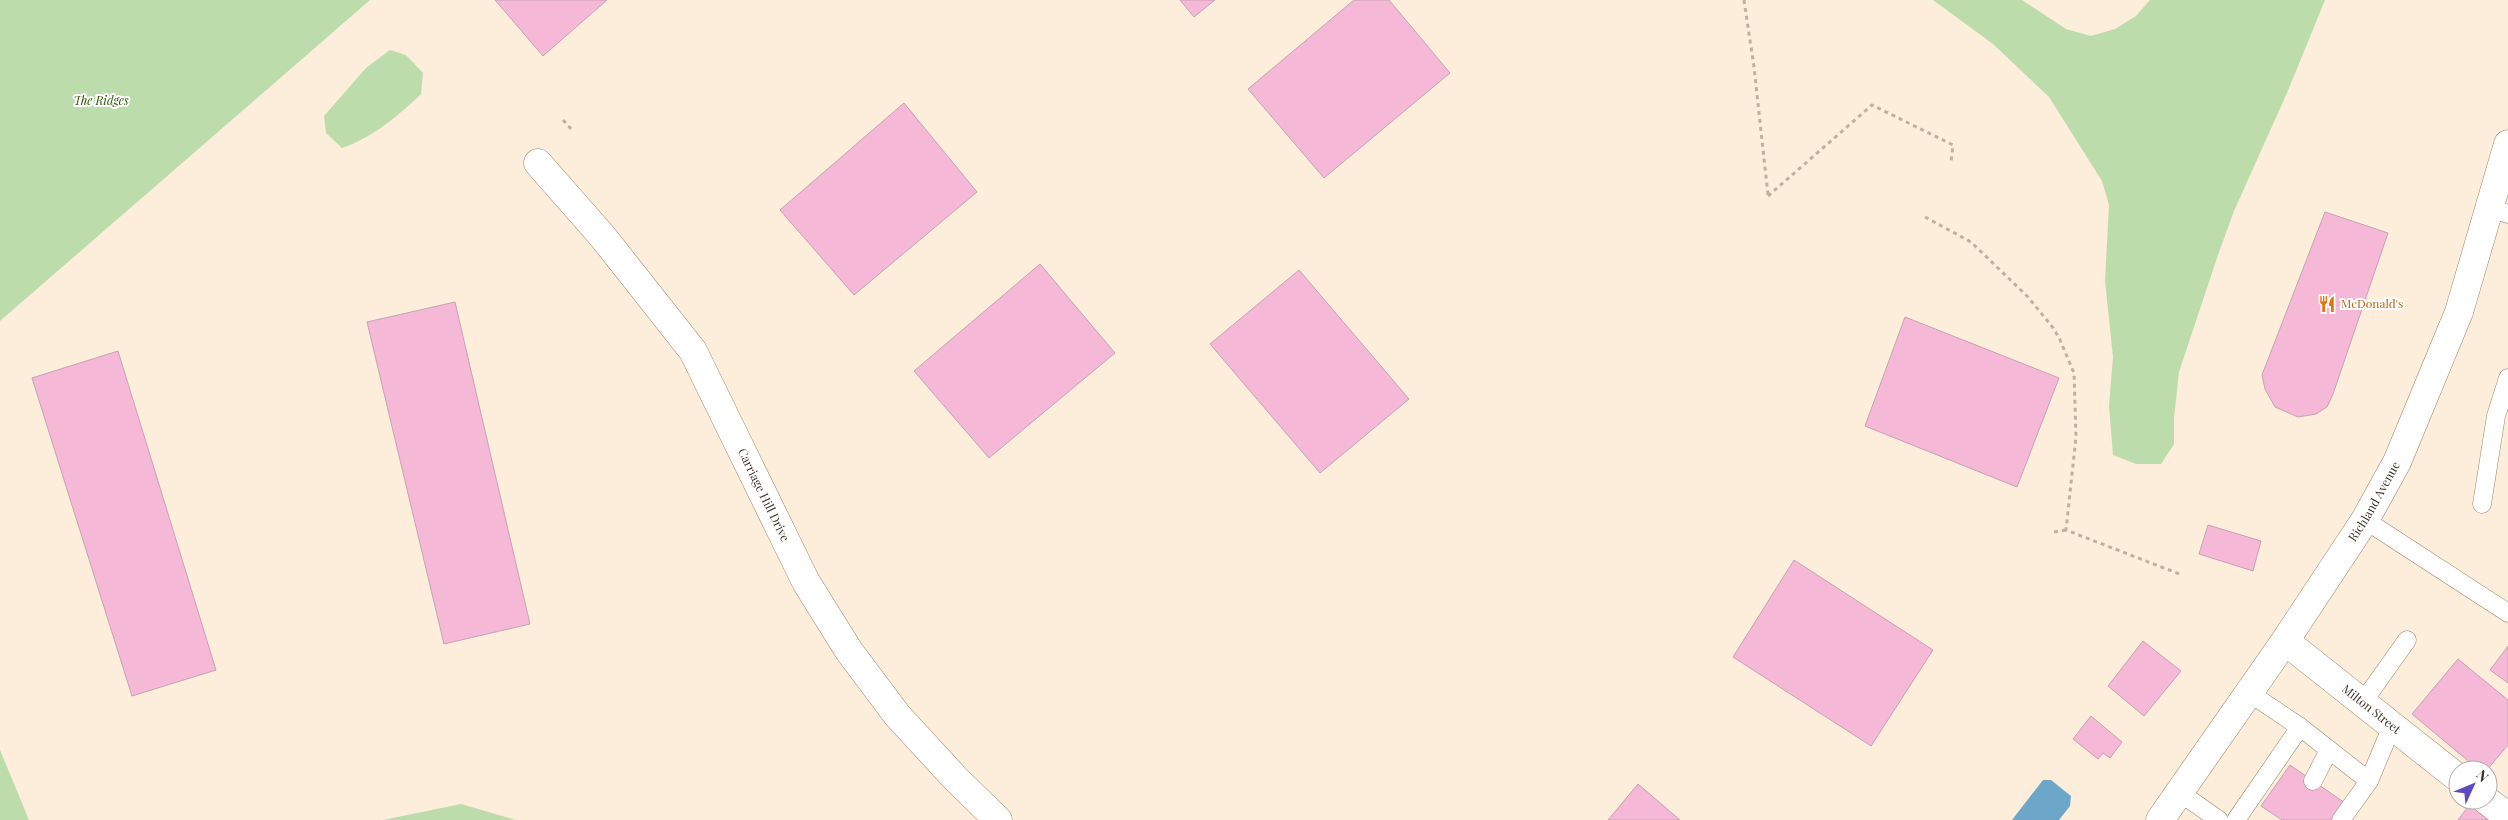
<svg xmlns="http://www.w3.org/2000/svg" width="2508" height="820" font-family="'Playfair Display',serif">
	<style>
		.green { fill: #bddcac }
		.water { fill: #6ca7c9 }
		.building { fill: #f5b9d7; stroke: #c6a2b4 }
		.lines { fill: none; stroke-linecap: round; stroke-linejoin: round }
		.service-casing { stroke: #998165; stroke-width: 19 }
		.minor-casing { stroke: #998165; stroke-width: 29 }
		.secondary-casing { stroke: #998165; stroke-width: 29 }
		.path { stroke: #bfb1a1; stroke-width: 3; stroke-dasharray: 4 4; stroke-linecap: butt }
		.service { stroke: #fff; stroke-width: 18 }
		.minor { stroke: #fff; stroke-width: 28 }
		.secondary { stroke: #fff; stroke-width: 28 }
		.labels { text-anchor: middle; stroke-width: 4; stroke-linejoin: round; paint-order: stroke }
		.park-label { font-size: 12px; font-style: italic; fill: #2b5206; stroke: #fff }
		.food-label { font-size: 12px; fill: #c56008; stroke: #fff; text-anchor: start }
		.street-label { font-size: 12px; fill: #3c3226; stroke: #fff }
	</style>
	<rect width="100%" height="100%" fill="#fdeddb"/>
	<g class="green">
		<path d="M0,0H370L0,321Z"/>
		<path d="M1933,0H2022L2066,29L2091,36L2115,29L2136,16L2150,0H2325L2287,93L2234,211L2218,255L2179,372L2174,418V444L2161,464H2136L2113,455L2109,406L2113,357L2105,281L2109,205L2102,181L2049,97L1993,44Z"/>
		<path d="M390,50L406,55L423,73L421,94C399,115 372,138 342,148L326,133L324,116L366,68Z"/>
		<path d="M0,750L29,820H0Z"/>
		<path d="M461,804L516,820H383Z"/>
	</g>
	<path class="water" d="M2043,780H2051L2071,796L2070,806L2059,820H2012Z"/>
	<g class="building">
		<path d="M495,0H607L543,56Z"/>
		<path d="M1180,0H1215L1194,17Z"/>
		<path d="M1354,0H1389L1450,73L1324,178L1248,89Z"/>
		<path d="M904,103L977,192L854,295L780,210Z"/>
		<path d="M2325,212L2388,233L2333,394L2327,407L2316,414L2298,417L2275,407L2265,389L2262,375Z"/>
		<path d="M1040,264L1115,353L989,458L914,371Z"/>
		<path d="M1299,270L1409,399L1320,473L1210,344Z"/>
		<path d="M455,302L530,624L444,644L367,322Z"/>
		<path d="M1905,317L2059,378L2017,487L1865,426Z"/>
		<path d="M118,351L216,670L132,696L32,378Z"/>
		<path d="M2208,525L2261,541L2253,571L2199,554Z"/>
		<path d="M1794,560L1933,650L1871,746L1733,657Z"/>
		<path d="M2143,641L2181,671L2144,716L2108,686Z"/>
		<path d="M2508,646V683L2490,670Z"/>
		<path d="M2458,659L2508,700V745L2487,770H2479L2412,714Z"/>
		<path d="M2091,716L2122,742L2110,758L2103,753L2098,759L2073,739Z"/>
		<path d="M2290,765L2348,805L2337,820H2282L2261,806Z"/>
		<path d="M1638,784L1680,820H1608Z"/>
		<path d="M2470,804L2490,820H2458Z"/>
	</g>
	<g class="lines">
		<g class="service-casing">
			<g id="service">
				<path d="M2490,208L2508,214"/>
				<path d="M2482,504L2496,416L2508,378"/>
				<path d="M2365,520L2508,613"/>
				<path d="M2248,692L2300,727L2369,781L2341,820"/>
				<path d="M2363,702L2407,640"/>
				<path d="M2313,781L2329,750"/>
				<path d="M2369,781L2392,726"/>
				<path d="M2179,792L2219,820"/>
				<path d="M2236,820L2300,727"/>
			</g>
		</g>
		<g class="minor-casing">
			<g id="minor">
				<path id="s1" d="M538,163L603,237L693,351L806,582L849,651L897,715L955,778L998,820"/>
				<path id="s2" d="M2285,641L2458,778"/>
				<path d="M2486,800L2508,817"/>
			</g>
		</g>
		<g class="secondary-casing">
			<g id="secondary">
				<path id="s3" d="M2160,820L2285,641L2365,520L2397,462L2459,312L2508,144"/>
			</g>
		</g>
		<g class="path">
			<path d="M1744,0L1754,67L1768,195"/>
			<path d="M563,120L573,131"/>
			<path d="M1768,196L1872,105L1953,145L1951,162"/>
			<path d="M1925,217L1971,242L2028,297L2054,329L2060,340L2074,373L2076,437L2066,530L2182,575"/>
			<path d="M2054,532L2066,530"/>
		</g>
		<use href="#service" class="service"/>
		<use href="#minor" class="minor"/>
		<use href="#secondary" class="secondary"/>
	</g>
	<defs>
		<g id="restaurant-bare" transform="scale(1.35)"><path d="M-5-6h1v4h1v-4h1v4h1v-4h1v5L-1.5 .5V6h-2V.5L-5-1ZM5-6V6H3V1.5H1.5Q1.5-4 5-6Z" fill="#e8710a" stroke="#fff" stroke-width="2.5" paint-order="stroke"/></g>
	</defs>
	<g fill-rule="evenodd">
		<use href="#restaurant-bare" x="2327" y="304"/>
	</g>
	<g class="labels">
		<g class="park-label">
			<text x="101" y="105">The Ridges</text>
		</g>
		<g class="food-label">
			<text x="2341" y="308">McDonald's</text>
		</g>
		<g class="street-label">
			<text dy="4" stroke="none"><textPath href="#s1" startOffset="404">Carriage Hill Drive</textPath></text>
			<text dy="4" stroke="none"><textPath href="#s3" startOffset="384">Richland Avenue</textPath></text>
			<text dy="4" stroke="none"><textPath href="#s2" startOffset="110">Milton Street</textPath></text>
		</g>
	</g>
	<g transform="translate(2473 785) rotate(46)"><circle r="24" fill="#ffffff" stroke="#b1ada8"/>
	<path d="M0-4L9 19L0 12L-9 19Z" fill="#5f4ac2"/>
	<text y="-8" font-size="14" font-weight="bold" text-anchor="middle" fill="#3c3226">N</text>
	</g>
</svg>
